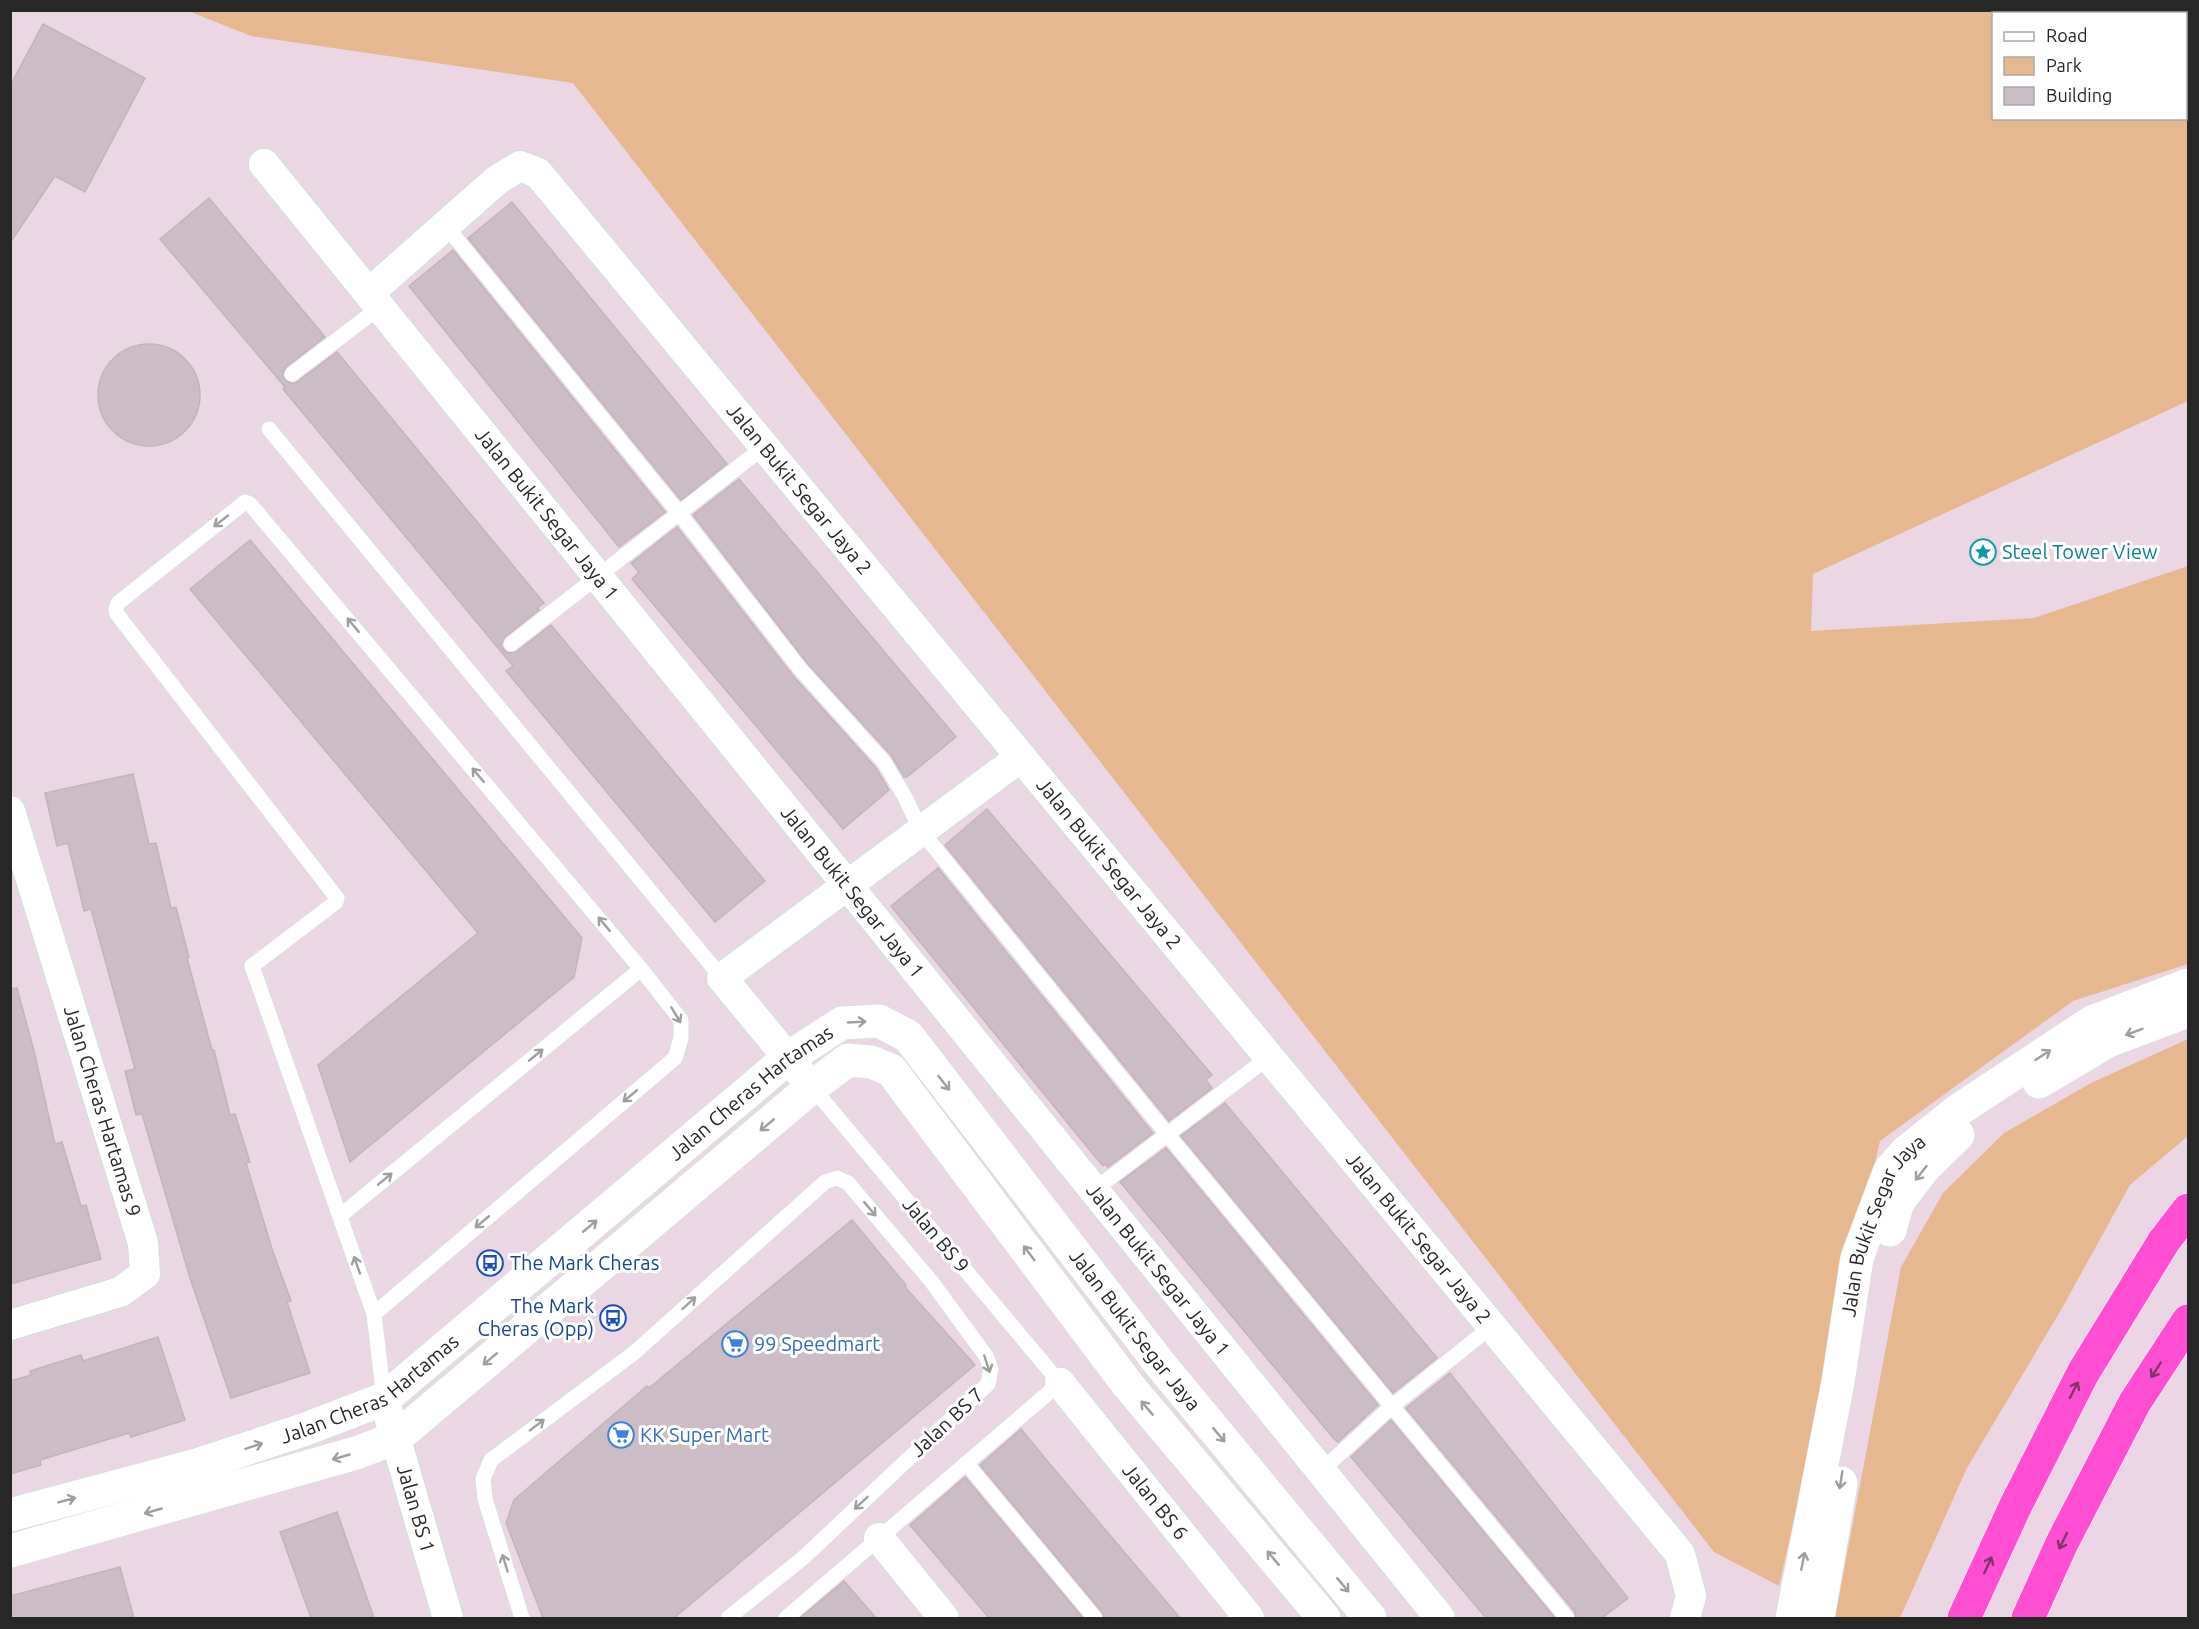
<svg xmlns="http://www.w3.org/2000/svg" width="2199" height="1629" font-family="Ubuntu,sans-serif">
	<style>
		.green { fill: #e6b88f; fill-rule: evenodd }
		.building { fill: #ccbcc6; stroke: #c6b1bd; stroke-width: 1.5 }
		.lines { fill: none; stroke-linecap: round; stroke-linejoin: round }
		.service-casing { stroke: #cde2da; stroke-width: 16 }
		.minor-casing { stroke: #cde2da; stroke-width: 32 }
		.tertiary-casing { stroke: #cde2da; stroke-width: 34 }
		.motorway-casing { stroke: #fff; stroke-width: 34 }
		.service { stroke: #fff; stroke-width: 15 }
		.minor { stroke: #fff; stroke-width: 30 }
		.tertiary { stroke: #fff; stroke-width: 33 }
		.motorway { stroke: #ff4ed4; stroke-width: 33 }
		.oneway { stroke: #9e9e9e }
		.oneway2 { stroke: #7d376c }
		.labels { text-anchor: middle; stroke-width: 6; stroke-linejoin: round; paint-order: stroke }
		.street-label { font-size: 20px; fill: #272727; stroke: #fff }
		.culture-label { font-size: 20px; fill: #0d838f; stroke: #fff; text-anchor: start }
		.transit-label { font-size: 20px; fill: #164399; stroke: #fff; text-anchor: start }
		.shop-label { font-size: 20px; fill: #366cbe; stroke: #fff; text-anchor: start }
	</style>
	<rect width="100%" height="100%" fill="#ebd7e4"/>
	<g class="green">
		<path d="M188,11H2188V401L1813,574L1811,631L2034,618L2188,566V964L2073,1001L1880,1141L1779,1586L1714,1552L573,83L251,36ZM1994,14H2186V118H1994Z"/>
		<path d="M2188,1039V1136L2130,1185L2061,1310L1967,1468L1900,1618H1835L1901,1267L1943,1193L2004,1133L2091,1083Z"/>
	</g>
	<g class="building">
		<path d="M43,24L145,78L85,192L55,176L10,243V86Z"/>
		<path d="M209,198L325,337L286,367L282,375L285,380L293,384L297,382L337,352L544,603L537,608L539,610L505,637L501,645L504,650L508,653L516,652L551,625L765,881L715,922L506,671L513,666L283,389L285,387L160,239Z"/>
		<path d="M512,202L727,464L681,500L468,238Z"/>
		<path d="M453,250L665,512L619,547L409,286Z"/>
		<circle cx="149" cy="395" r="51"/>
		<path d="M739,479L956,737L907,777H904L891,755L808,664L693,515Z"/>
		<path d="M677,527L793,676L876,768L889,790L843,829L632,579L639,572L631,563Z"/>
		<path d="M250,540L582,938L574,977L350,1162L318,1065L478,933L190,589Z"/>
		<path d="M133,774L149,844L156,843L171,908L176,907L189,957L187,958L212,1050H214L230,1115L235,1114L250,1162L246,1163L273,1252L291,1301L287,1302L310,1373L231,1398L190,1278L142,1114L136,1115L125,1071L135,1069L91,909L84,911L68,843L57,846L45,793Z"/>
		<path d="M987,809L1212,1075L1206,1080L1212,1088L1169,1121L945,845Z"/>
		<path d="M938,868L1153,1133L1108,1167L1105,1164L1103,1166L1088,1148L891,906Z"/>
		<path d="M17,988L34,1051L55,1144L62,1142L81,1206L86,1205L101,1259L10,1284V989Z"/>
		<path d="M1225,1103L1437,1358L1393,1393L1181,1136Z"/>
		<path d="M1166,1148L1378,1405L1338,1442L1334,1439L1120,1182Z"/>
		<path d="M852,1220L906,1285L905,1287L975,1365L674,1618H543L506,1523L514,1500L647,1386L649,1388Z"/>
		<path d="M158,1337L185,1420L131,1437L129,1433L40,1460L41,1465L10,1474V1381L31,1375L30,1371L81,1355L83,1361Z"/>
		<path d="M1450,1373L1628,1598L1602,1618H1576L1575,1612L1406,1408Z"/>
		<path d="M1391,1420L1555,1618H1486L1351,1457Z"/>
		<path d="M1021,1429L1049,1463L1180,1618H1104L1102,1612L980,1465Z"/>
		<path d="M965,1477L1083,1618H989L910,1525Z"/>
		<path d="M337,1512L374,1618H311L280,1532Z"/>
		<path d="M120,1567L134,1618H10V1596Z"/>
		<path d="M844,1581L876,1618H800Z"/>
	</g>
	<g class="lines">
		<g class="service-casing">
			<g id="service">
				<path d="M446,226L679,513L801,670L884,762L905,797L921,831L1167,1134L1567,1618"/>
				<path d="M292,374L380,307"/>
				<path d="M269,429L722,978"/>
				<path d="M511,644L764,447"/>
				<path d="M1094,1190L1269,1057"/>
				<path d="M340,1216L641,969L681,1020V1038L675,1058L374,1314"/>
				<path d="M384,1399L374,1314L252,966L336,902L337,898L117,614L116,609L118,603L245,502L250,504L641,969"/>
				<path d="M966,1463L1095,1618"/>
				<path d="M1321,1471L1391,1407L1492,1326"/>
				<path d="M522,1618L485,1499L483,1479L491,1460L634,1353L825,1182L837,1178L848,1183L931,1281L986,1356L991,1369L988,1384L803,1558L728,1618"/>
				<path d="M786,1618L1060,1383L812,1087"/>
			</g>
		</g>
		<g class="minor-casing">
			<g id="minor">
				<path id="s1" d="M264,164L1440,1618"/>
				<path id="s2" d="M369,293L497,180L520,166L538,173L1680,1554L1691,1596L1685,1618"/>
				<path id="s3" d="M10,811L143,1243L145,1274L120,1292L10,1325"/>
				<path d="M812,1087L722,978L1021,757"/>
				<path id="s4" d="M1060,1383L1249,1618"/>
				<path id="s5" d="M384,1399L448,1618"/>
				<path d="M879,1538L944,1618"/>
			</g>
		</g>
		<g class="tertiary-casing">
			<g id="tertiary">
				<path d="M2039,1082L2108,1041L2188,1011"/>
				<path d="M1890,1230L1898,1202L1925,1167L1958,1135"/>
				<path id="s6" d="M10,1515L197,1465L303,1430L384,1399L788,1058L842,1023L879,1021L908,1036L1160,1364L1370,1618"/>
				<path d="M10,1551L356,1453L396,1438L812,1087L848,1060L871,1062L891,1070L1128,1385L1324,1618"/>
				<path id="s7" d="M1792,1618L1838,1382L1857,1258L1890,1170L1906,1152L1960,1109L2092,1022L2188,985"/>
				<path d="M1818,1618L1841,1483"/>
			</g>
		</g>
		<g class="motorway-casing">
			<g id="motorway">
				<path d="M1964,1618L2015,1507L2083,1373L2164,1241L2188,1210"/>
				<path d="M2028,1618L2062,1543L2135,1402L2188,1321"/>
			</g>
		</g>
		<use href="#service" class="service"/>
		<use href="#minor" class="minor"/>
		<use href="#tertiary" class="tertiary"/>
		<use href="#motorway" class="motorway"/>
	</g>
	<defs><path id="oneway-shaft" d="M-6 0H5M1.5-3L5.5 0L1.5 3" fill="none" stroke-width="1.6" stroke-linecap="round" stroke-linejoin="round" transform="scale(1.5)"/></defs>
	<g class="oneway">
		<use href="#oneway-shaft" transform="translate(221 521) rotate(142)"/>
		<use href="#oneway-shaft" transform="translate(353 625) rotate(-130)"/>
		<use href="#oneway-shaft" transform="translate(478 775) rotate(-130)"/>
		<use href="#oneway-shaft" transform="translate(604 924) rotate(-130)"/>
		<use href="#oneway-shaft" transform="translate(676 1015) rotate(59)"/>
		<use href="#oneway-shaft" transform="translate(857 1022) rotate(-3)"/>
		<use href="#oneway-shaft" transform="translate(2134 1032) rotate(159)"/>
		<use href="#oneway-shaft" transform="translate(536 1055) rotate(-39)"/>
		<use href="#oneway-shaft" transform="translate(2043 1055) rotate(-33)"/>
		<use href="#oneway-shaft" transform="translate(944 1083) rotate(52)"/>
		<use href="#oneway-shaft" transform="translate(630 1096) rotate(140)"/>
		<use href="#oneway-shaft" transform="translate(767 1125) rotate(140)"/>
		<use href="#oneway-shaft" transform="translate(1921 1173) rotate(128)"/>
		<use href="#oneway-shaft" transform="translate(385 1179) rotate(-39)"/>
		<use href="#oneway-shaft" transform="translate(870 1209) rotate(50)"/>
		<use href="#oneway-shaft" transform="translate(482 1222) rotate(140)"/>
		<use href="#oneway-shaft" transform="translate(590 1226) rotate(-40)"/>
		<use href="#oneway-shaft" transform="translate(1029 1253) rotate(-127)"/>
		<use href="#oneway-shaft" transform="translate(357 1265) rotate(-109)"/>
		<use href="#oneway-shaft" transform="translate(689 1303) rotate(-42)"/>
		<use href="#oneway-shaft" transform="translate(490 1359) rotate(140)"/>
		<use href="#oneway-shaft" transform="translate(987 1364) rotate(72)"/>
		<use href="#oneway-shaft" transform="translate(1147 1408) rotate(-130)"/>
		<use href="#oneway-shaft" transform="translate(537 1425) rotate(-37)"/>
		<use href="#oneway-shaft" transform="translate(1219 1435) rotate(50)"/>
		<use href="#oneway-shaft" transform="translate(254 1446) rotate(-18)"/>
		<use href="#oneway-shaft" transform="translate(341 1457) rotate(164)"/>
		<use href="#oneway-shaft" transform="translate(1841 1480) rotate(99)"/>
		<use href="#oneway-shaft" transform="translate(67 1500) rotate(-15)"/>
		<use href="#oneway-shaft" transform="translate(861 1503) rotate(137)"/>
		<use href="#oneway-shaft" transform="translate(153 1511) rotate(164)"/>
		<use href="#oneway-shaft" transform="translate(1273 1558) rotate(-130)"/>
		<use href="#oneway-shaft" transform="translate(1803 1561) rotate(-79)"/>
		<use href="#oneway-shaft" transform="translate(505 1563) rotate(-107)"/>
		<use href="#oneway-shaft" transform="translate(1343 1585) rotate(50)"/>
	</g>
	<g class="oneway2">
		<use href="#oneway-shaft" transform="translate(2156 1370) rotate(123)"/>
		<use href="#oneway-shaft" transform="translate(2074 1390) rotate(-63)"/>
		<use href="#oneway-shaft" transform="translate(2063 1541) rotate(116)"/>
		<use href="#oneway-shaft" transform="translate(1988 1565) rotate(-65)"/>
	</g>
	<defs>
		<g id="sight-ring" transform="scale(1.35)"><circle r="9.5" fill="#fff" stroke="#0f9aa8" stroke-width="1.5"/><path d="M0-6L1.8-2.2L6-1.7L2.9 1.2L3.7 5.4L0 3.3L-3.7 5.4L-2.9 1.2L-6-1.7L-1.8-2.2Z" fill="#0f9aa8"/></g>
		<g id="bus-ring" transform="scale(1.35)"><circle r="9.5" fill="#fff" stroke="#1a4fb4" stroke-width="1.5"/><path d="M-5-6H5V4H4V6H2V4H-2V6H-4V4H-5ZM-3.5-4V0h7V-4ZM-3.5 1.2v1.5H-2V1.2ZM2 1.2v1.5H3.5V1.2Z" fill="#1a4fb4"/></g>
		<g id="supermarket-ring" transform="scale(1.35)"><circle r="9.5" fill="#fff" stroke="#3f7fe0" stroke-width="1.5"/><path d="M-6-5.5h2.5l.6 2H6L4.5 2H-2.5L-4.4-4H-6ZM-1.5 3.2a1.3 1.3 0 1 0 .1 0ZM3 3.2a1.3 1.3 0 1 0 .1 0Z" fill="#3f7fe0"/></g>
	</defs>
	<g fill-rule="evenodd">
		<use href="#sight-ring" x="1983" y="552"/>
		<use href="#bus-ring" x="490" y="1263"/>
		<use href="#bus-ring" x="613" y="1318"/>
		<use href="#supermarket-ring" x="735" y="1344"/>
		<use href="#supermarket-ring" x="621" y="1435"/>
	</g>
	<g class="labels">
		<g class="street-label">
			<text dy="7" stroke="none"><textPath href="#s2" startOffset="627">Jalan Bukit Segar Jaya 2</textPath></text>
			<text dy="7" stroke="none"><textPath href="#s1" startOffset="450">Jalan Bukit Segar Jaya 1</textPath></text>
			<text dy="7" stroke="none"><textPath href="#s2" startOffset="1113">Jalan Bukit Segar Jaya 2</textPath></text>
			<text dy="7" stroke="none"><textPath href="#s1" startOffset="936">Jalan Bukit Segar Jaya 1</textPath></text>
			<text dy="7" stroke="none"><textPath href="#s6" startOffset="870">Jalan Cheras Hartamas</textPath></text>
			<text dy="7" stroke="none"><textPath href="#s3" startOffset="314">Jalan Cheras Hartamas 9</textPath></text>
			<text dy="7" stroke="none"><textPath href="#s7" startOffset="406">Jalan Bukit Segar Jaya</textPath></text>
			<text transform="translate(936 1235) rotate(50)" y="7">Jalan BS 9</text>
			<text dy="7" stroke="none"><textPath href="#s2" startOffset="1599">Jalan Bukit Segar Jaya 2</textPath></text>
			<text dy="7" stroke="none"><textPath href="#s1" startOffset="1422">Jalan Bukit Segar Jaya 1</textPath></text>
			<text dy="7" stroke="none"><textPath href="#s6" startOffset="1426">Jalan Bukit Segar Jaya</textPath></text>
			<text dy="7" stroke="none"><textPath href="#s6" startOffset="384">Jalan Cheras Hartamas</textPath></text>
			<text transform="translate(947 1422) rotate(-43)" y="7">Jalan BS 7</text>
			<text dy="7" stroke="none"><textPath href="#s4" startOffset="152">Jalan BS 6</textPath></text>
			<text dy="7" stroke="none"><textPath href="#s5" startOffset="114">Jalan BS 1</textPath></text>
		</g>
		<g class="culture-label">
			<text x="2002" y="559">Steel Tower View</text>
		</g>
		<g class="transit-label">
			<text x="510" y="1270">The Mark Cheras</text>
			<text x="594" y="1313" text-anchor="end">The Mark<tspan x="594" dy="23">Cheras (Opp)</tspan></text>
		</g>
		<g class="shop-label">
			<text x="754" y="1351">99 Speedmart</text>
			<text x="640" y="1442">KK Super Mart</text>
		</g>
	</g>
	<rect width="2199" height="1629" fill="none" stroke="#272727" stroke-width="24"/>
	<rect x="1992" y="12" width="195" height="108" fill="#ffffff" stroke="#a9a9a9" stroke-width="1.5"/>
	<rect x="2004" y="32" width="30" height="9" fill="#ffffff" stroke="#a9a9a9" stroke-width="1.5"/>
	<text x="2046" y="42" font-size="18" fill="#272727">Road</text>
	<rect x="2004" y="57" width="30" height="18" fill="#e6b88f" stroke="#a9a9a9" stroke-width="1.5"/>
	<text x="2046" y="72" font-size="18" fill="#272727">Park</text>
	<rect x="2004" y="87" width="30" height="18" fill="#ccbcc6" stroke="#a9a9a9" stroke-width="1.5"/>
	<text x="2046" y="102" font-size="18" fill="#272727">Building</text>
</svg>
